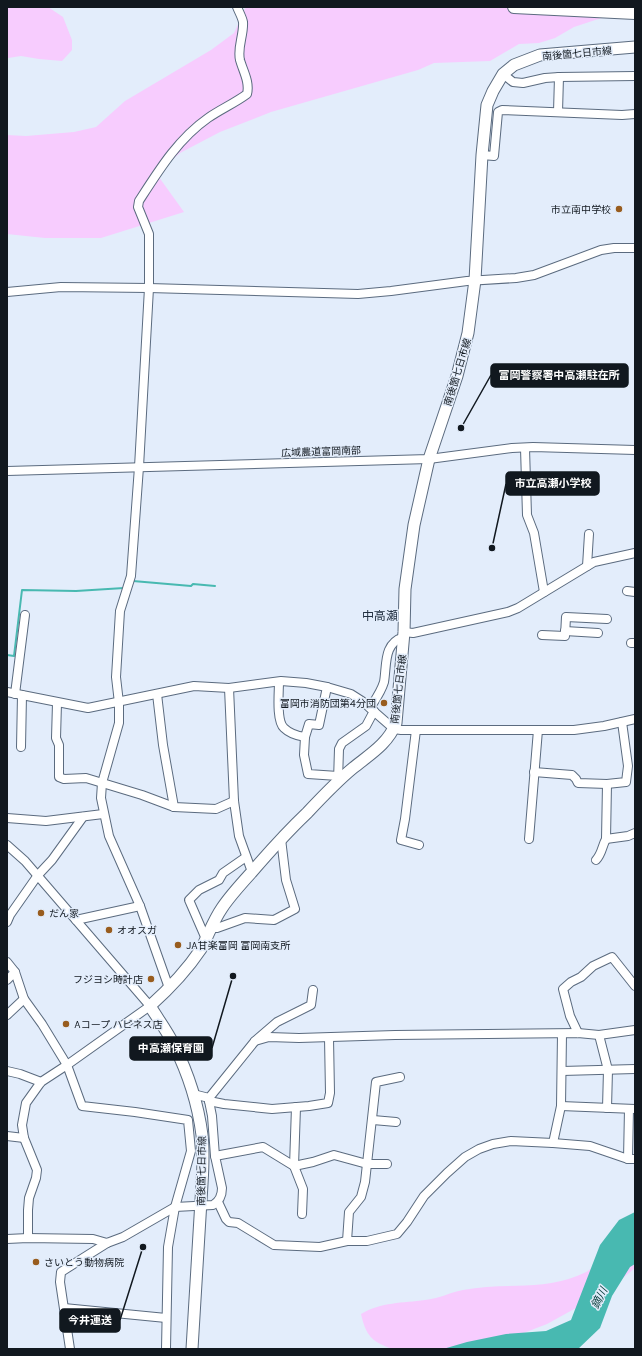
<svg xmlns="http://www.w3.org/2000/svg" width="642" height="1356" font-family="Overpass,'Noto Sans JP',sans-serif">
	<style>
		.green { fill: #f7ccfe }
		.water { fill: #48b9b1 }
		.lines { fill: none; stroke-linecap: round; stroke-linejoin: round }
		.stream { stroke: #48b9b1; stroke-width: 2 }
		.minor-casing { stroke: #5b6b7f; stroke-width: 10 }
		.major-casing { stroke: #5b6b7f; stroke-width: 13 }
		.highway-casing { stroke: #5b6b7f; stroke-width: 14 }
		.minor { stroke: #fff; stroke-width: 8 }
		.major { stroke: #fff; stroke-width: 11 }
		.highway { stroke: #fff; stroke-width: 12 }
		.poi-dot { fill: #985c1e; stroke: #e3edfb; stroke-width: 1.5 }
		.labels { text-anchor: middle; stroke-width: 3; stroke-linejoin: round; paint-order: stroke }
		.street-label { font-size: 10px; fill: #11181f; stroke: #e3edfb }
		.poi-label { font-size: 10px; fill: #11181f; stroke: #e3edfb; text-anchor: start }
		.water-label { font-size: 11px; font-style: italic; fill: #0d413e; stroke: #e3edfb }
		.quarter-label { font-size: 12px; fill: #212f40; stroke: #e3edfb }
		.leader { fill: none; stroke: #11181f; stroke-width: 1.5 }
		.callout-dot { fill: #11181f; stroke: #e3edfb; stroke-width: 1.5 }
		.callout { fill: #11181f; stroke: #11181f; stroke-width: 1.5 }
		.callout-label { font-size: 11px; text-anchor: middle; font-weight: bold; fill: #fff }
	</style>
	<rect width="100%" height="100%" fill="#e3edfb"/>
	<g class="green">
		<path d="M7,7H48L63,17L72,40V50L62,61L39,59L21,56L8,58L7,60Z"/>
		<path d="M246,7H635L574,27L555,38L539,43L519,44L490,61L434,63L418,70L271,112L220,132L180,153L156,173L184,212L101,238H45L7,234V135L26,136L74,132L96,127L125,101L211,50L234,33Z"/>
		<path d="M635,1211V1268L623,1278L576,1308L547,1324L487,1347L475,1349H393C372,1342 366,1336 361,1314C381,1302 403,1303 425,1300C438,1299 451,1292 463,1290C502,1282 540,1291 577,1276C581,1274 585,1273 588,1271C608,1255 620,1231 635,1211Z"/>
	</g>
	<path class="water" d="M635,1212V1264L630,1267L612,1296L600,1328L578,1349H443L467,1342L506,1334L546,1331L571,1320L600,1245L619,1220Z"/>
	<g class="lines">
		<g class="stream">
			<path d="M133,581L191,586L193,584L215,586"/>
			<path d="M7,655L14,656L22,590L76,591L124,588"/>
		</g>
		<g class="minor-casing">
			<g id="minor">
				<path d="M503,74L513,82L523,83L545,78L559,77L635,76"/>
				<path d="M558,112L559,77"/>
				<path d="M482,155L494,156L498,112L502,110L622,115L635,114"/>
				<path d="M7,292L61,287L149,288L358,294L391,291L467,281L516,278L534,275L601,250L614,248H635"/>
				<path d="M525,448L527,515L534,533L544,592"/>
				<path d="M7,471L429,459L512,448L533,447L635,450"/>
				<path d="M587,566L589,534"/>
				<path d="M627,591L635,592"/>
				<path d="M565,631L598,633"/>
				<path d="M404,632L413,633L508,612L518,608L594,562L635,553"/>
				<path d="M542,635L565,636L566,617L607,619"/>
				<path d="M631,643H635"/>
				<path d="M279,682C279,692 276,721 284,728C289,733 298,736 305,737"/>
				<path d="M327,687L319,725L309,724L305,737L304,755L308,774L338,776"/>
				<path d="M229,688L234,801L239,836L252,872"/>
				<path d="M7,692L88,708L194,686L229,688L281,681L306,683L327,687L351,694L362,701L394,729L401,730H574L604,726L635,719"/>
				<path d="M15,694L25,615"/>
				<path d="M157,694L163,745L174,807"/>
				<path d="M57,703L56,738L59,745V777L64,779L86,778L142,795L174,807L216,809L234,801"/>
				<path d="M370,708C375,700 381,692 384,682C387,665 383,643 404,637"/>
				<path d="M416,730L405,819L401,840L419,845"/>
				<path d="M21,747L22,695"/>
				<path d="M534,772L572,775L576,779L578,783L607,784L626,782L628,766L622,722"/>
				<path d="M338,781L339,749L342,743L366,726L374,711"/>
				<path d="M7,818L46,821L103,814"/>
				<path d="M529,839L538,730"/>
				<path d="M606,839L628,836L635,833"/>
				<path d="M7,845L25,861L150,1006L67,1065L41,1082L26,1103L22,1125L24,1138L37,1170L36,1178L29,1198L28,1210V1238"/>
				<path d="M596,860C602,854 602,846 606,839L607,784"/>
				<path d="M76,920L140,906"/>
				<path d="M7,922L10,915L38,875L52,860L83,817"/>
				<path d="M212,928H217L245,918L274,920L295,909L286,880L281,839"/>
				<path d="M206,939L189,900L199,890L219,880L223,873L246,857"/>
				<path d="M7,962L15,972L24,999L42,1024L67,1065L82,1106L135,1112L188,1120L191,1151L175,1207L168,1247L166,1349"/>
				<path d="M7,980L15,972"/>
				<path d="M169,988L140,906L109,836L101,798L102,783L119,723V703L116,677L120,611L131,576L139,467L149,288V234L138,207L139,201C159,170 178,139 208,118C221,109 235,103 247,94C250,82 243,71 240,60C237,47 244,35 243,22C242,17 239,12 237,7"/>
				<path d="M7,1015L24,999"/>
				<path d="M578,1033L570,1016L563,989L571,982L581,977L593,966L612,957L635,986"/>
				<path d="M599,1035L608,1070L607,1108"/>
				<path d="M255,1041L269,1037L299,1038L395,1035L578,1033L599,1035L635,1030"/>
				<path d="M7,1071L20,1074L41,1082"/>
				<path d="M562,1071L635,1069"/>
				<path d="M193,1094L209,1098L255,1041L277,1022L311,1005L313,990"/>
				<path d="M209,1098V1101L224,1104L272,1109L309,1106L328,1103L330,1093L329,1038"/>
				<path d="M561,1106L635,1109"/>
				<path d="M296,1107L294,1166L303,1189L302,1214"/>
				<path d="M373,1120L396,1122"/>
				<path d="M7,1136L24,1138"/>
				<path d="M553,1143L561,1106L562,1034"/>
				<path d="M215,1156L263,1147L294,1166L313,1162L334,1155L367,1164H387"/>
				<path d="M628,1159L629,1109"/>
				<path d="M218,1202L226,1219L229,1222L238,1223L274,1245L320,1247L347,1241H367L397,1234L407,1222L424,1196L447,1173L465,1157L479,1149L493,1144L511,1141L553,1143L590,1146L628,1159H635"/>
				<path d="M7,1239L28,1238L93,1239L107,1243L123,1237L175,1207L213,1205C220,1201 222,1195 222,1188L215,1156L212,1116L209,1101"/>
				<path d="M347,1241L349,1212L361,1197L365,1182L376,1082L400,1077"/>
				<path d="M64,1308L166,1318"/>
				<path d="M70,1349L60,1282L61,1272L107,1243"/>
			</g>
		</g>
		<g class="major-casing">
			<path id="major" d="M192,1349L202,1184C203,1168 204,1151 202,1135C198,1104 188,1073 174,1045C167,1031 158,1019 150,1006C169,989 187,970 201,949C208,936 213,921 222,908C230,896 241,884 251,873C269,852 287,832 307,813C322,797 336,782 353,768C369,755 388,744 396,723L404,632L405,589L414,525L429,459L457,376L468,333L475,280L482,155L487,105L493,91L503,74L514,65L540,55L635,47"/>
		</g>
		<g class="highway-casing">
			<path id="highway" d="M514,7L635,13"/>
		</g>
		<use href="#minor" class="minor"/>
		<use href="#major" class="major"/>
		<use href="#highway" class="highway"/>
	</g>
	<g class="poi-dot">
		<circle cx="619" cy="209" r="4"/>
		<circle cx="384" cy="703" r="4"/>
		<circle cx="41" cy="913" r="4"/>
		<circle cx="109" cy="930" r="4"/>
		<circle cx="178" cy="945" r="4"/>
		<circle cx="151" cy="979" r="4"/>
		<circle cx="66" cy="1024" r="4"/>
		<circle cx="36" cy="1262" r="4"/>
	</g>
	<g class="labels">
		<g class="street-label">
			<text transform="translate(577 53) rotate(-5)" y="4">南後箇七日市線</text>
			<text transform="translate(457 372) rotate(-73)" y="4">南後箇七日市線</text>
			<text transform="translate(321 451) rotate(-2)" y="4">広域農道富岡南部</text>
			<text transform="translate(398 689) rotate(-83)" y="4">南後箇七日市線</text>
			<text transform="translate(201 1171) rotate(-89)" y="4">南後箇七日市線</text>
		</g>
		<g class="poi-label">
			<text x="611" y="213" text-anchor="end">市立南中学校</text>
			<text x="376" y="707" text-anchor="end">富岡市消防団第4分団</text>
			<text x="49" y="917">だん家</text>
			<text x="117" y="934">オオスガ</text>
			<text x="186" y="949">JA甘楽富岡 富岡南支所</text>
			<text x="143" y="983" text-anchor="end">フジヨシ時計店</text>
			<text x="74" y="1028">Aコープ ハピネス店</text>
			<text x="44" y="1266">さいとう動物病院</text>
		</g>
		<g class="water-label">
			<text transform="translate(599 1298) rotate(-63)" y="4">鏑川</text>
		</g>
		<g class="quarter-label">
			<text x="380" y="620">中高瀬</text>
		</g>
	</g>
	<path class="leader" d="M461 428L491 375M492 548L506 484M233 976L212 1048M143 1247L120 1320"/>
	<g class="callout-dot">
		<circle cx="461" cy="428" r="4"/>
		<circle cx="492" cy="548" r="4"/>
		<circle cx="233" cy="976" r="4"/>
		<circle cx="143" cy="1247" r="4"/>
	</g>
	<g class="callout">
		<rect x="491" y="364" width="137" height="23" rx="4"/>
		<rect x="506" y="472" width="93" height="23" rx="4"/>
		<rect x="130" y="1037" width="82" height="23" rx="4"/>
		<rect x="60" y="1309" width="60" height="23" rx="4"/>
	</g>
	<g class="callout-label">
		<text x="559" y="379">富岡警察署中高瀬駐在所</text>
		<text x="553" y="487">市立高瀬小学校</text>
		<text x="171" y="1052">中高瀬保育園</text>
		<text x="90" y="1324">今井運送</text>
	</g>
	<rect width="642" height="1356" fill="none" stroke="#11181f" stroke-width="16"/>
</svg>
